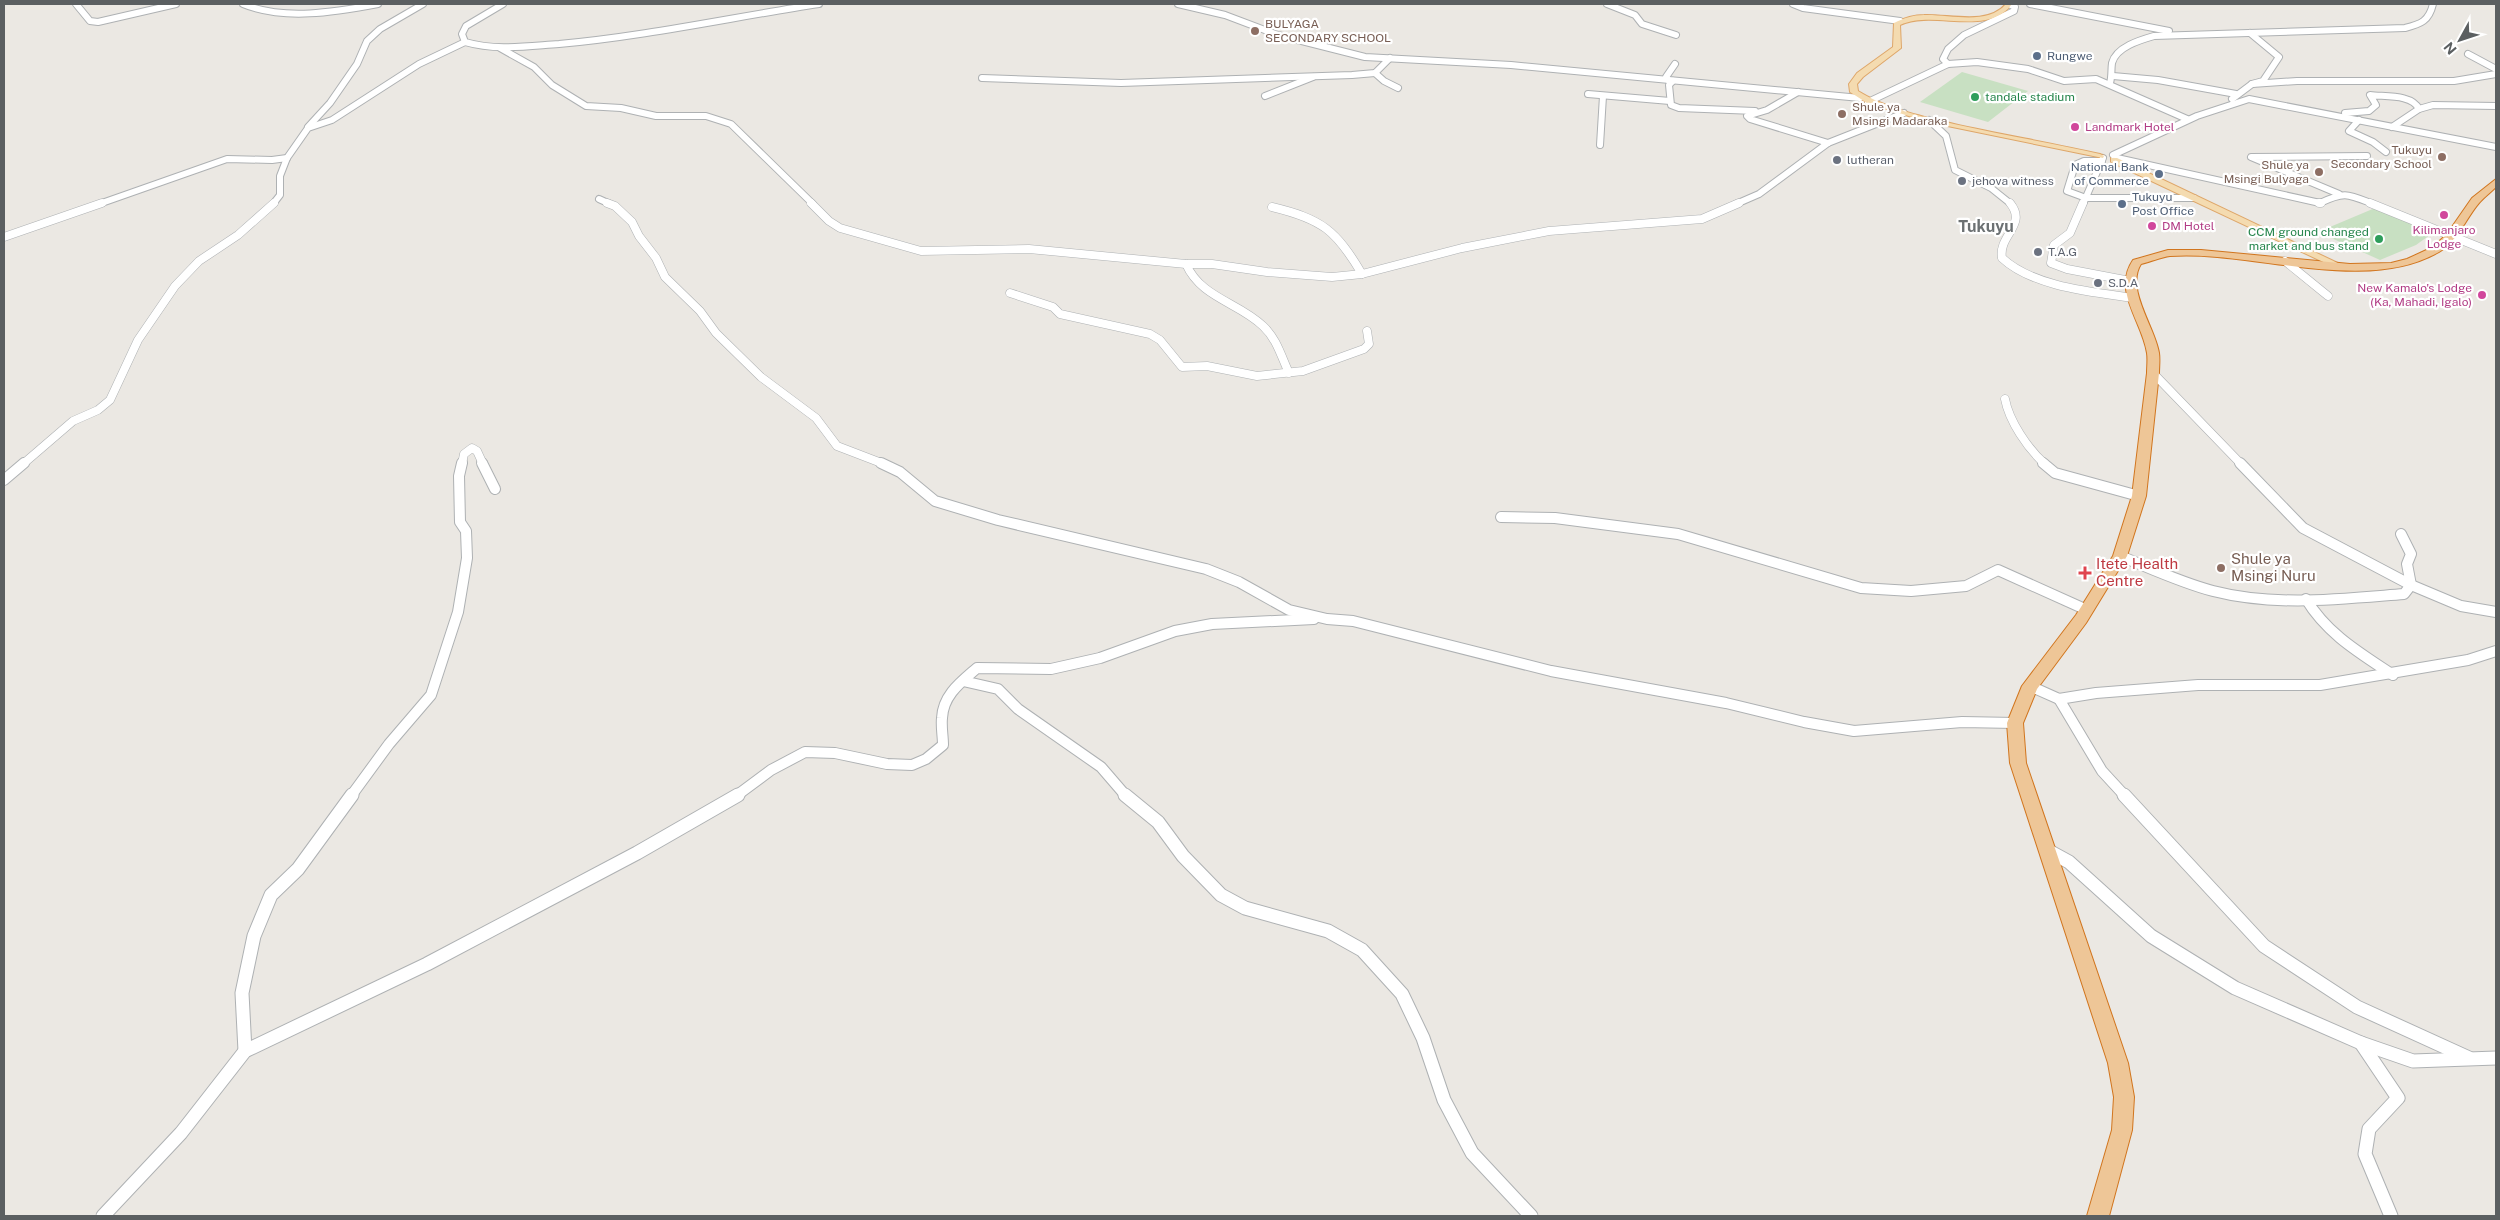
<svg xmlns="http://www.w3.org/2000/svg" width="2500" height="1220" font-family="'Public Sans',sans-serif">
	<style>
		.green { fill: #c8e0c2 }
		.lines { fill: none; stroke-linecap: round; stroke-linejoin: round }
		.minor-far3-casing { stroke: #aeb1b3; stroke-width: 8 }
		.minor-far2-casing { stroke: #aeb1b3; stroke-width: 9 }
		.minor-far1-casing { stroke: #aeb1b3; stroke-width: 12 }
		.minor-casing { stroke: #aeb1b3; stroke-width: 15 }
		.major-casing { stroke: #dea669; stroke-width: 2 }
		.highway-casing { stroke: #d1751e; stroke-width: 2 }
		.minor-far3 { stroke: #fff; stroke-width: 6 }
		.minor-far2 { stroke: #fff; stroke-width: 8 }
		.minor-far1 { stroke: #fff; stroke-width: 10 }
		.minor { stroke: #fff; stroke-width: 13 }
		.major { fill: #f4dbb0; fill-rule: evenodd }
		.highway { fill: #eec697; fill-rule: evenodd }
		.education-dot { fill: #8d6e63; stroke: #fff; stroke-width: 2 }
		.service-dot { fill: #5c6f8a; stroke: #fff; stroke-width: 2 }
		.leisure-dot { fill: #2e9e5b; stroke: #fff; stroke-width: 2 }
		.hotel-dot { fill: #d1479c; stroke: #fff; stroke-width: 2 }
		.worship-dot { fill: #6b7280; stroke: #fff; stroke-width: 2 }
		.health-dot { fill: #e0444e; stroke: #fff; stroke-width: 2 }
		.labels { text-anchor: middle; stroke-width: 4.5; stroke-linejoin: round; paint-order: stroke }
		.far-education-label { font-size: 12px; fill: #785e54; stroke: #fff; text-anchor: start }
		.far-service-label { font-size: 12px; fill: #4e5e75; stroke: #fff; text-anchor: start }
		.far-leisure-label { font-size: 12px; fill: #27864d; stroke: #fff; text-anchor: start }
		.far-hotel-label { font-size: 12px; fill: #b23c85; stroke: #fff; text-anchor: start }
		.far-worship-label { font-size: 12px; fill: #5b616d; stroke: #fff; text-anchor: start }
		.education-label { font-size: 15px; fill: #785e54; stroke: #fff; text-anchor: start }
		.health-label { font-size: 15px; fill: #be3a42; stroke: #fff; text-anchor: start }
		.far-district-label { font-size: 16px; font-weight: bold; fill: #6c7173; stroke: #fff }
	</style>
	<rect width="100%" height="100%" fill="#ebe8e3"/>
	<g class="green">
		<path d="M1962,72L2028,91L1988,122L1920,102Z"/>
		<path d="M2375,208L2434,232L2416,245L2380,260L2318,232Z"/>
	</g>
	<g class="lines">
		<g class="minor-far3-casing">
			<g id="minor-far3">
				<path d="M76,4L90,21L98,22L176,4"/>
				<path d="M243,4C284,21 335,12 378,4"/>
				<path d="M503,4L466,26L462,34L465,42C496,51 528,46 559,44C647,36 733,17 819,4"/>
				<path d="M1178,4L1225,15L1278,35L1365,57L1511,65L1860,98"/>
				<path d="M1607,4L1635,15L1642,24L1676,35"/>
				<path d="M1793,4L1803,8L1900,21"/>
				<path d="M2030,4L2169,31"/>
				<path d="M500,48L534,67L552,85L586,106L621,108L656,116H706L731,124L813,204"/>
				<path d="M2468,54L2496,69"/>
				<path d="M1948,64L1943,59L1948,49L1964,35L2014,11L2015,7L2009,4"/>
				<path d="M1375,73L1384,81L1398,88"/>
				<path d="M2113,76L2158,80L2236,94"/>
				<path d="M982,78L1121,83L1352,75L1375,73L1390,58"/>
				<path d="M1668,80L1666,77L1675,64"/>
				<path d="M1673,81L1669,85L1671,105L1679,108L1755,111"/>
				<path d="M2110,83C2112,76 2111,70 2112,63C2116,47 2140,40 2154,36L2405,28C2421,24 2429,21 2433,4"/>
				<path d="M2252,84L2297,81H2454L2496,74"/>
				<path d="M1798,92L1767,110L1747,116L1750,119L1828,143"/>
				<path d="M1588,94L1670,101"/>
				<path d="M1265,96L1313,77"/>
				<path d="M2232,99L2252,84L2263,81L2279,57L2250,33"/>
				<path d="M1868,102L1948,64L1977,62L2028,69L2064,81L2096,79L2187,119"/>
				<path d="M2345,113L2369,111L2376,105L2370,95C2385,97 2412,94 2419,109"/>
				<path d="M1929,120L1946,136L1955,170L1991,188L2011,204"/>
				<path d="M2359,120L2349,131L2373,142L2386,152"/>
				<path d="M308,127L330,103L357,64L367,41L380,29L423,4"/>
				<path d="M2392,127L2419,109L2433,105L2496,106"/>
				<path d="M1600,145L1603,96"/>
				<path d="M2113,155L2197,116L2249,99L2496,147"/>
				<path d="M2117,158L2320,203C2345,191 2348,194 2373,204"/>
				<path d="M2102,161H2084L2075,165L2067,191L2086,198H2194"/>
				<path d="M2339,194L2251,157L2367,156"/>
				<path d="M599,199L610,204"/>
				<path d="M99,204L227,159L272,160L287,158"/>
				<path d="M273,204L280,195V176L287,158L308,128L332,120L419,64L465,42"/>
				<path d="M1736,204L1759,194L1828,143L1904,113"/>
				<path d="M2083,204L2103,158"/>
			</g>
		</g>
		<g class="minor-far2-casing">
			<g id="minor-far2">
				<path d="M607,203L615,206L632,222L639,236L656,258L665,277L700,311L716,333L761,377L816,418L837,446L884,464"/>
				<path d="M811,203L829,221L840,228L921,251L1029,249L1186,264H1212L1267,272L1332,277L1362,274L1462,248L1549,231L1702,219L1739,203"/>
				<path d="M2010,203C2028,225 1998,235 2002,258C2033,287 2093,292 2134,298"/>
				<path d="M2083,203L2070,233L2054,245L2051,263L2067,269L2130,281"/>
				<path d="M2319,203H2321"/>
				<path d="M2370,203L2496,254"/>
				<path d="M1272,207C1322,219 1336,230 1362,274"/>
				<path d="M4,237L102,203"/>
				<path d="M2285,261L2328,296"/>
				<path d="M1186,264C1201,298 1238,302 1263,326C1277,339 1281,356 1289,373"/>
				<path d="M1010,293L1053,307L1060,314L1150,334L1160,340L1182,367L1207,366L1257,376L1303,371L1364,349L1369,344L1367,331"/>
				<path d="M2153,373L2241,464"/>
				<path d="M2005,399C2009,421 2028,449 2045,464"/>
				<path d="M23,464L73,421L98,410L110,400L138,340L175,286L199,261L238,235L274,203"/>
				<path d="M462,464L464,454L472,448L477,451L483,464"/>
			</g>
		</g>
		<g class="minor-far1-casing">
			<g id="minor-far1">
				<path d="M482,463L495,489"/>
				<path d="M881,463L900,472L935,501L998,520L1206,569L1239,582L1289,610L1327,619L1353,621L1551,671L1726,703L1804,722L1854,731L1962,722L2015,723"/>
				<path d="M2043,463L2055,473L2139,496"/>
				<path d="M2240,463L2303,528L2411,585L2461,606L2496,612"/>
				<path d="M4,480L24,463"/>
				<path d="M1501,517L1555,518L1678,534L1861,588L1911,591L1966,586L1998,570L2087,610"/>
				<path d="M2120,556C2150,568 2182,583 2213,591C2275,607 2341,599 2404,594L2411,585L2407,564L2411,554L2401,534"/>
				<path d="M2306,599C2327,634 2360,653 2393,675"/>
				<path d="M963,681L998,689L1018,709L1101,767L1126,796"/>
				<path d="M2030,686L2059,699L2096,693L2198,685H2320L2468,660L2496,651"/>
				<path d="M2059,699L2102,771L2125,796"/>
				<path d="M351,796L389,744L431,695L458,612L467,558L466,531L460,522L459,476L462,463"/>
				<path d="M736,796L771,770L805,752L835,753L887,764L912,765L926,759L943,745C943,736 941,727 942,718C943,695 961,682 977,668L1051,669L1100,658L1175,631L1212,624L1314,619"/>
			</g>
		</g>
		<g class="minor-casing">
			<g id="minor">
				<path d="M1125,795L1158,822L1183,856L1221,895L1245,908L1328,931L1362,950L1402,994L1423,1038L1444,1100L1472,1153L1531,1216"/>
				<path d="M2124,795L2264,946L2357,1007L2469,1058"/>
				<path d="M2047,850L2069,862L2151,936L2235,988L2361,1043L2413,1061L2496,1058"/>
				<path d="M2361,1043L2398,1098L2369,1129L2365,1154L2391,1216"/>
				<path d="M245,1051L242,993L254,936L271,895L298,869L352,795"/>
				<path d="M103,1216L181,1133L245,1051L427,964L637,853L738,795"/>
			</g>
		</g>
		<g class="major-casing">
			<g id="major">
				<path d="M2006,4H2012C1986,38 1935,9 1900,25L1901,48L1863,77L1857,84L1858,91C1887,109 1921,116 1954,124C2003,135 2052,143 2100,154L2104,156L2103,158L1928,122L1867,103L1850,92L1849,84L1857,73L1893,47L1894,23C1904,18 1913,15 1924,15C1950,14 1987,26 2006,4Z"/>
				<path d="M2111,158H2117L2344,266L2342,268H2336L2111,162Z"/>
			</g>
		</g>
		<g class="highway-casing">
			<path id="highway" d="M2496,179V187C2491,192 2484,197 2479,203C2466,218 2458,241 2439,252C2364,295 2253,250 2170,256C2161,257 2150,262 2141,264C2125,289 2155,327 2159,353C2160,360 2159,367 2159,373L2146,496L2127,556L2086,623L2037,689L2023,723L2026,763L2128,1063L2134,1097L2132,1130L2109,1216H2087L2112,1130L2114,1097L2108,1063L2010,763L2007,723L2022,686L2076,615L2113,556L2132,496L2147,373C2147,367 2148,359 2147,353C2142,321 2112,291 2133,260L2168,250H2201L2350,264L2391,263L2407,259L2433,247L2447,234L2472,198Z"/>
		</g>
		<use href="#minor-far3" class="minor-far3"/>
		<use href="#minor-far2" class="minor-far2"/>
		<use href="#minor-far1" class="minor-far1"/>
		<use href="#minor" class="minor"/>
		<use href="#major" class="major"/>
		<use href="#highway" class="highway"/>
	</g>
	<g class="education-dot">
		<circle cx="1255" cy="31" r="5"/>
		<circle cx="1842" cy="114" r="5"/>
		<circle cx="2442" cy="157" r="5"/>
		<circle cx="2319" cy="172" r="5"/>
		<circle cx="2221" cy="568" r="5"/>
	</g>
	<g class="service-dot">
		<circle cx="2037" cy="56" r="5"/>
		<circle cx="2159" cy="174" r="5"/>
		<circle cx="2122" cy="204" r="5"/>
	</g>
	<g class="leisure-dot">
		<circle cx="1975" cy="97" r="5"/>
		<circle cx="2379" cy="239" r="5"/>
	</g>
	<g class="hotel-dot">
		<circle cx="2075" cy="127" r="5"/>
		<circle cx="2444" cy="215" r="5"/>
		<circle cx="2152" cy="226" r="5"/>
		<circle cx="2482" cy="295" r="5"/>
	</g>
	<g class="worship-dot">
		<circle cx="1837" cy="160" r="5"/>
		<circle cx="1962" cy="181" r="5"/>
		<circle cx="2038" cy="252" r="5"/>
		<circle cx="2098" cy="283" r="5"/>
	</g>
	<path class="health-dot" d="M2082.5 565.5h5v5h5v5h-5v5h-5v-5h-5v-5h5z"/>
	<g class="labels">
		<g class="far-education-label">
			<text x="1265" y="28">BULYAGA<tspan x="1265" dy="14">SECONDARY SCHOOL</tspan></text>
			<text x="1852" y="111">Shule ya<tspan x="1852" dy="14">Msingi Madaraka</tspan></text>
			<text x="2432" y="154" text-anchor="end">Tukuyu<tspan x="2432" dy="14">Secondary School</tspan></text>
			<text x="2309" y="169" text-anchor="end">Shule ya<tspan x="2309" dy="14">Msingi Bulyaga</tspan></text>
		</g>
		<g class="far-service-label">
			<text x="2047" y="60">Rungwe</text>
			<text x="2149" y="171" text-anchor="end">National Bank<tspan x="2149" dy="14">of Commerce</tspan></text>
			<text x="2132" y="201">Tukuyu<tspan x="2132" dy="14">Post Office</tspan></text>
		</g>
		<g class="far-leisure-label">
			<text x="1985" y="101">tandale stadium</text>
			<text x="2369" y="236" text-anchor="end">CCM ground changed<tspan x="2369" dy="14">market and bus stand</tspan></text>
		</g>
		<g class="far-hotel-label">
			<text x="2085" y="131">Landmark Hotel</text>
			<text x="2162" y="230">DM Hotel</text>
			<text x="2444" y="234" text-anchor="middle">Kilimanjaro<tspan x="2444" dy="14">Lodge</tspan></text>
			<text x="2472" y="292" text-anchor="end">New Kamalo's Lodge<tspan x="2472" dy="14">(Ka, Mahadi, Igalo)</tspan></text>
		</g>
		<g class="far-worship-label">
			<text x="1847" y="164">lutheran</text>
			<text x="1972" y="185">jehova witness</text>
			<text x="2048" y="256">T.A.G</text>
			<text x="2108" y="287">S.D.A</text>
		</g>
		<g class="education-label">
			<text x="2231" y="564">Shule ya<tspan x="2231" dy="17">Msingi Nuru</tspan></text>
		</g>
		<g class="health-label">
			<text x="2096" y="569">Itete Health<tspan x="2096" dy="17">Centre</tspan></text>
		</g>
		<g class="far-district-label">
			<text x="1986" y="232">Tukuyu</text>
		</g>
	</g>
	<rect width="2500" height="1220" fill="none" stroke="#5b5f61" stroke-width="10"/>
	<g transform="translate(2460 40) rotate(230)" stroke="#ffffff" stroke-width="4" paint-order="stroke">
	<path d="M0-4L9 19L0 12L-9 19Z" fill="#5b5f61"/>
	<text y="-8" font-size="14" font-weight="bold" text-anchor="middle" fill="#5b5f61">N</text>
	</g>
</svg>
